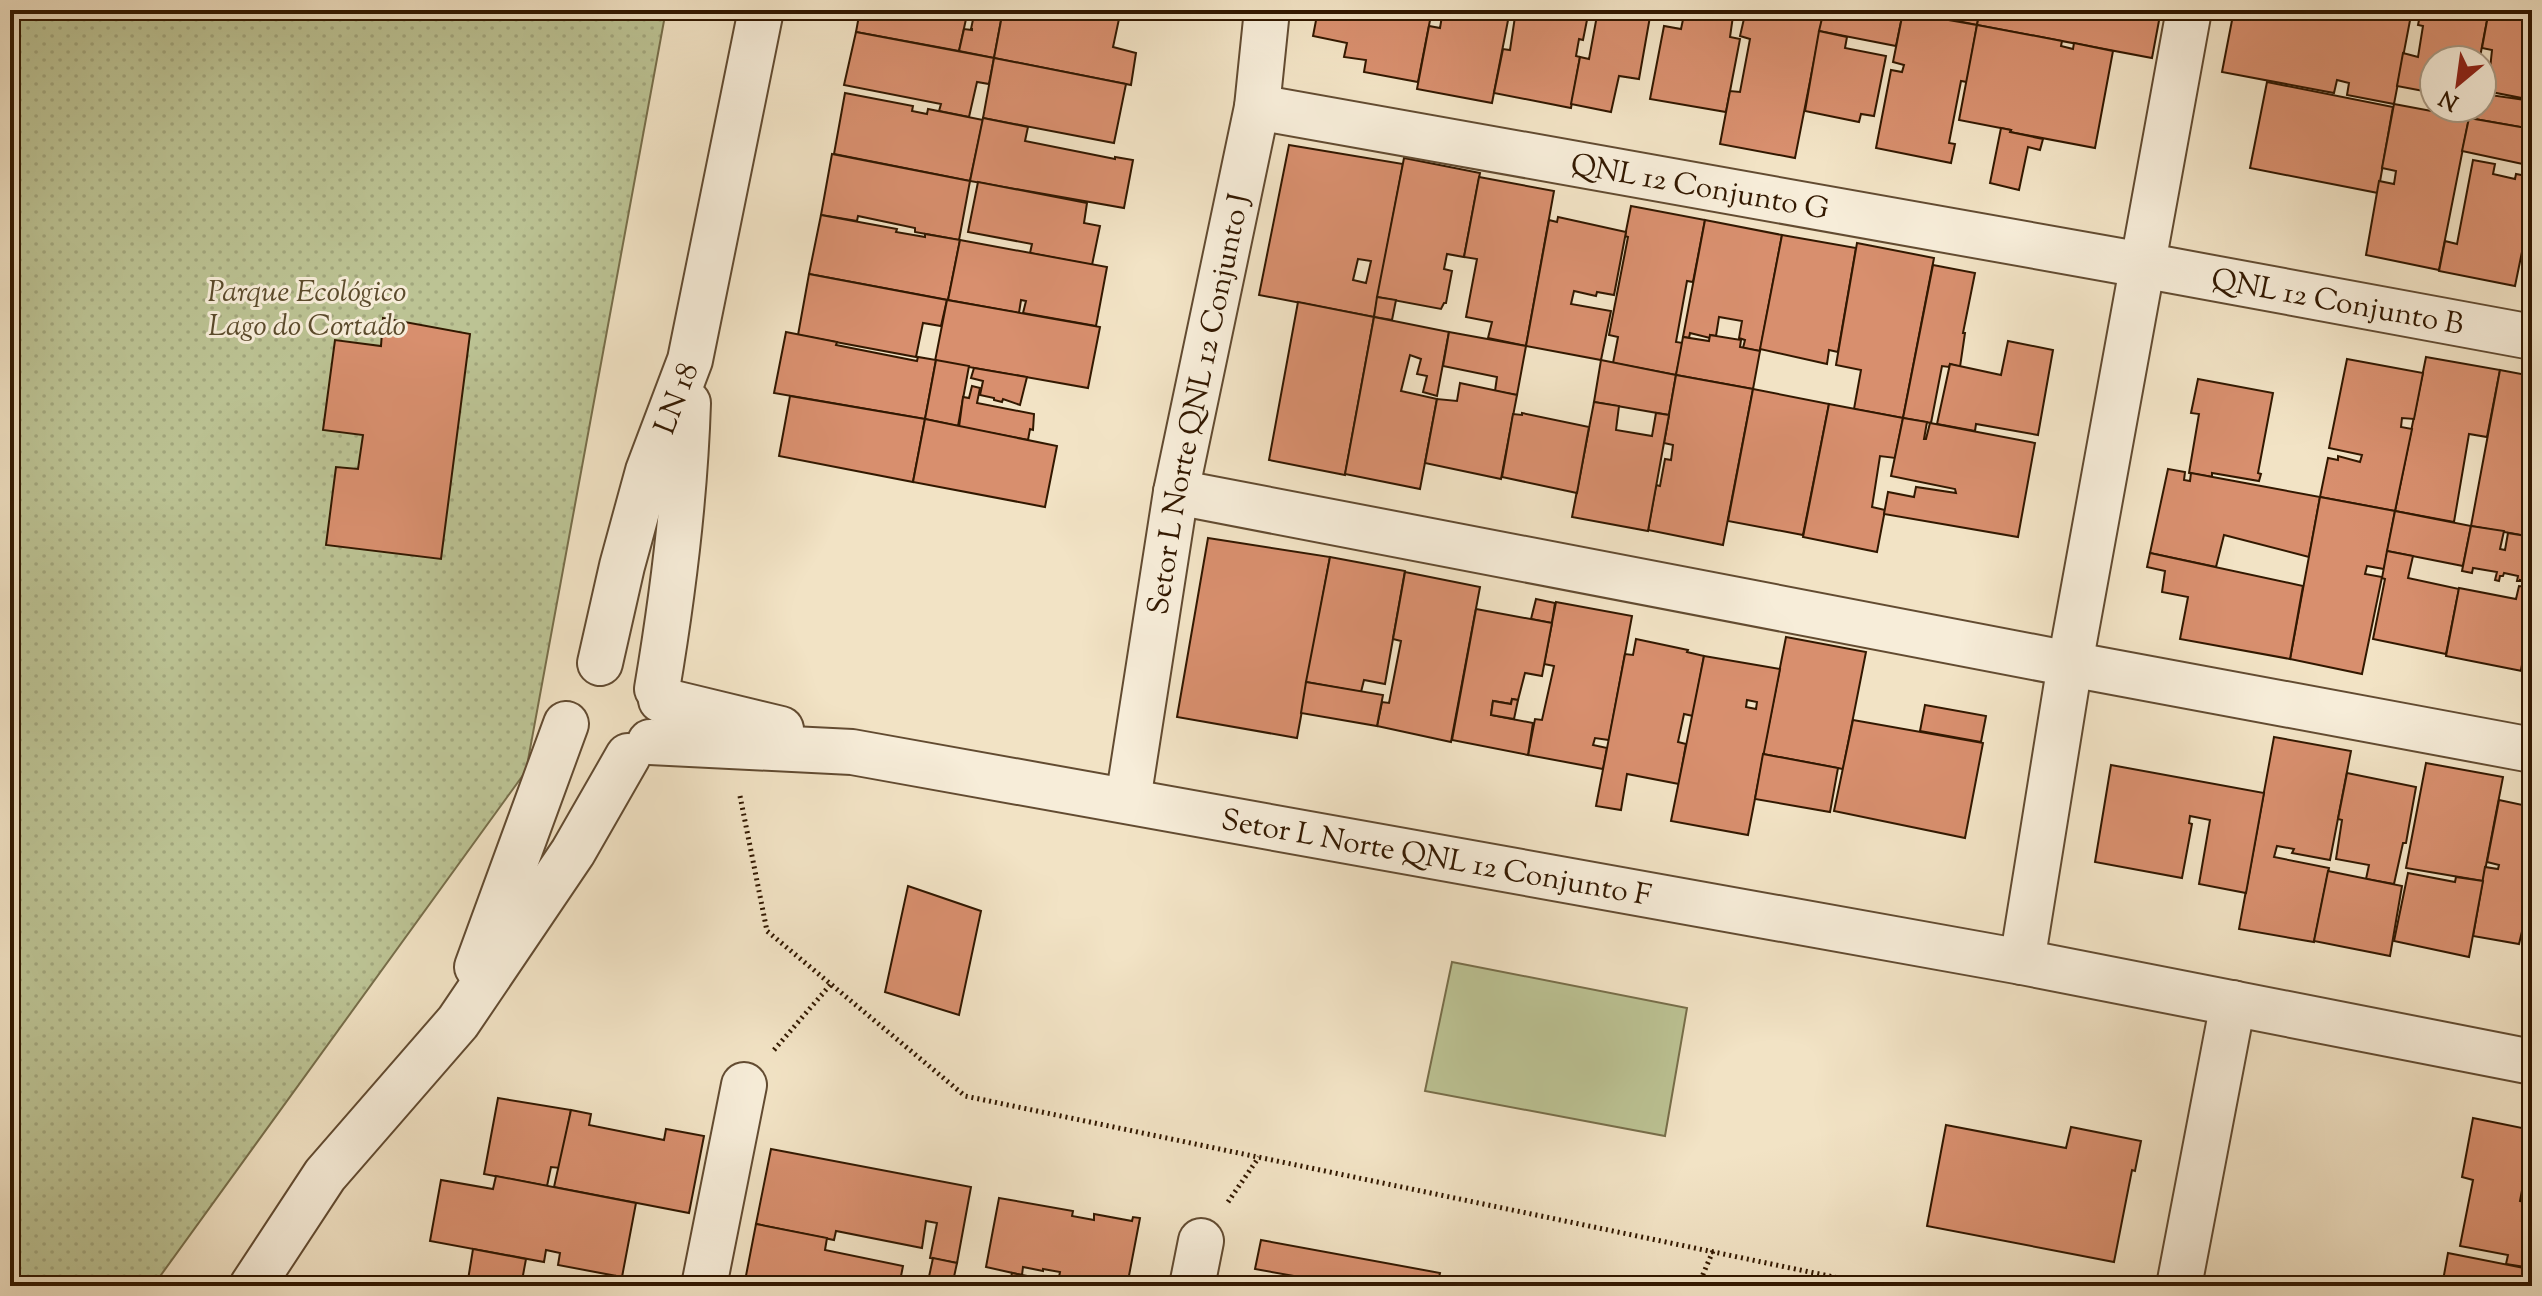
<svg xmlns="http://www.w3.org/2000/svg" width="2542" height="1296" font-family="'Sorts Mill Goudy',serif">
	<style>
		.park { fill: url(#park-dots); stroke: #776e4a; stroke-width: 2 }
		.pitch { fill: #bcc394; stroke: #776e4a; stroke-width: 2 }
		.building { fill: #d88f6e; stroke: #321800; stroke-width: 2; fill-rule: evenodd }
		.lines { fill: none; stroke-linecap: round; stroke-linejoin: round }
		.minor-casing { stroke: #624b31; stroke-width: 48 }
		.path { stroke: #321800; stroke-width: 5; stroke-dasharray: 2 4; stroke-linecap: butt }
		.minor { stroke: #f7edd9; stroke-width: 44 }
		.labels { text-anchor: middle; stroke-width: 6; stroke-linejoin: round; paint-order: stroke }
		.street-label { font-size: 30px; fill: #321800; stroke: #f7edd9 }
		.park-label { font-size: 30px; font-style: italic; fill: #5b4b2c; stroke: #f7edd9 }
	</style>
	<defs>
		<pattern id="park-dots" width="8" height="8" patternUnits="userSpaceOnUse" patternTransform="scale(2)"><rect width="8" height="8" fill="#bcc394"/><path d="M2 2h.1M6 6h.1" fill="none" stroke="#a2a77e" stroke-width="1.8" stroke-linecap="round"/></pattern>
	</defs>
	<rect width="100%" height="100%" fill="#f2e3c5"/>
	<filter id="stains"><feTurbulence type="fractalNoise" baseFrequency=".0025" numOctaves="4"/><feColorMatrix values="0 0 0 0 .2 0 0 0 0 .09 0 0 0 0 .02 0 0 0 .5 -.17"/></filter>
	<radialGradient id="worn" r=".72"><stop offset=".6" stop-color="#630" stop-opacity="0"/><stop offset="1" stop-color="#630" stop-opacity=".3"/></radialGradient>
	<path class="park" d="M10,10H666L526,771L153,1286H10Z"/>
	<path class="pitch" d="M1452,962L1687,1008L1665,1136L1425,1091Z"/>
	<g class="building">
		<path d="M860,10H968L959,51L856,32Z"/>
		<path d="M975,10H1003L994,58L959,51L964,29L972,30V29H971Z"/>
		<path d="M1003,10H1075L1119,19L1113,47L1136,53L1131,85L994,58Z"/>
		<path d="M1318,10H1432L1418,82L1364,72L1366,60L1344,57L1347,43L1313,36Z"/>
		<path d="M1443,10H1510L1492,103L1417,89L1429,26L1440,28Z"/>
		<path d="M1516,10H1589L1583,40L1579,39L1576,56L1580,57L1571,108L1494,93L1503,49L1510,50Z"/>
		<path d="M1598,10L1651,11L1639,79L1619,76L1611,112L1571,104L1580,57L1589,59Z"/>
		<path d="M1685,10H1746L1744,18L1733,16L1730,37L1740,39L1726,112L1650,99L1664,26L1681,29Z"/>
		<path d="M1746,10H1824L1795,158L1720,144L1730,91L1740,92L1750,39L1740,36Z"/>
		<path d="M1824,10L1903,12L1896,46L1819,31Z"/>
		<path d="M1903,10H1980L1977,25Z"/>
		<path d="M1980,10H2161L2152,58L1977,25Z"/>
		<path d="M2234,10H2361L2360,15L2383,18L2385,10H2412L2394,104L2347,95L2349,83L2337,80L2334,93L2222,72Z"/>
		<path d="M2421,10H2467L2466,13L2477,15L2478,10H2489L2480,57L2471,55L2470,60H2434V93L2397,86L2403,53L2418,57L2423,26L2418,25Z"/>
		<path d="M2489,10H2532V100L2491,92L2490,95L2532,101V129L2469,118L2471,108H2482V67L2490,69L2492,50L2482,48Z"/>
		<path d="M1903,12L1977,25L1967,82L1961,81L1949,143L1955,144L1951,163L1876,148L1891,70L1902,72L1904,65L1893,62Z"/>
		<path d="M1977,25L2062,41L2061,46L2073,49L2074,43L2113,51L2095,148L2010,132L2011,130L1959,120Z"/>
		<path d="M1819,31L1847,37L1845,48L1886,56L1874,116L1861,114L1859,122L1805,111Z"/>
		<path d="M856,32L994,58L989,84L977,82L969,117L939,111L941,104L844,85Z"/>
		<path d="M994,58L1126,84L1114,143L983,118Z"/>
		<path d="M2267,82L2393,107L2378,193L2250,168Z"/>
		<path d="M845,93L913,106L912,111L927,114L928,109L983,120L970,181L834,154Z"/>
		<path d="M2394,104L2469,118L2439,270L2366,255L2379,181L2394,184L2396,171L2382,168Z"/>
		<path d="M983,118L1028,127L1025,141L1115,159V157L1133,160L1124,208L970,181Z"/>
		<path d="M2469,118L2532,129V166L2462,151Z"/>
		<path d="M2001,128L2011,130L2010,132L2043,139L2040,150L2028,147L2019,190L1990,183Z"/>
		<path d="M1289,145L1403,164L1374,317L1259,295ZM1358,259L1371,261L1366,283L1353,280Z"/>
		<path d="M832,154L970,181L959,240L915,232V228L858,216L857,221L821,215Z"/>
		<path d="M1404,158L1480,173L1464,257L1447,254L1444,269L1452,271L1446,303H1444L1441,309L1377,297Z"/>
		<path d="M2473,160L2495,164L2493,174L2515,179L2516,174L2532,177V203L2515,286L2439,271L2445,241L2457,244Z"/>
		<path d="M1479,177L1554,191L1526,346L1488,338L1492,322L1466,317L1477,259L1464,257Z"/>
		<path d="M978,182L1087,203L1084,223L1100,226L1092,265L1030,253L1032,244L968,232Z"/>
		<path d="M1631,206L1705,220L1693,282L1687,281L1676,342L1683,343L1676,375L1613,363L1618,337L1609,335L1628,237L1625,236Z"/>
		<path d="M2530,209L2532,210V243L2525,242Z"/>
		<path d="M821,215L897,229L896,232L925,237V234L960,240L948,300L809,274Z"/>
		<path d="M1558,217L1626,232L1614,295L1597,292L1596,296L1574,291L1571,304L1611,311L1601,360L1526,346L1549,220L1557,222Z"/>
		<path d="M1705,220L1782,235L1760,351L1743,348L1745,340L1739,338L1742,321L1719,317L1716,336L1710,335V338L1690,333L1689,338L1683,337Z"/>
		<path d="M1782,235L1856,248L1838,352L1829,350L1827,364L1760,349Z"/>
		<path d="M960,240L1107,267L1096,326L1023,313L1026,301L1021,300L1019,313L948,300Z"/>
		<path d="M1857,243L1934,258L1903,418L1854,409L1861,370L1836,365Z"/>
		<path d="M1933,265L1975,273L1963,333H1965L1960,367L1950,364L1949,367L1942,366L1931,423L1903,418Z"/>
		<path d="M809,274L947,300L941,326L923,323L916,357L798,335Z"/>
		<path d="M1377,297L1396,300L1392,320L1374,317Z"/>
		<path d="M947,300L1100,327L1088,388L935,361Z"/>
		<path d="M1298,302L1374,317L1345,475L1269,460Z"/>
		<path d="M1374,317L1449,332L1437,396L1423,392L1427,376L1417,374L1421,359L1410,355L1401,391L1437,399L1420,489L1345,474Z"/>
		<path d="M383,318L470,334L441,559L326,545L336,467L358,469L363,435L323,430L335,340L381,346Z"/>
		<path d="M786,332L837,342L836,345L917,361L918,357L936,360L925,419L774,393Z"/>
		<path d="M1449,332L1526,346L1517,395L1495,391L1497,377L1443,366Z"/>
		<path d="M1710,335L1741,340L1740,347L1760,351L1753,389L1676,375L1683,337L1709,341Z"/>
		<path d="M2008,341L2053,350L2038,435L1976,424L1975,431L1937,424L1950,364L2001,375Z"/>
		<path d="M2426,357L2500,370L2487,437L2469,434L2454,522L2395,511Z"/>
		<path d="M2347,359L2423,373L2414,419L2402,418L2401,427L2412,429L2395,511L2320,497L2328,458L2338,460V456L2360,462L2362,455L2329,448Z"/>
		<path d="M936,360L969,366L958,426L925,419Z"/>
		<path d="M1601,360L1676,375L1669,415L1594,402Z"/>
		<path d="M974,368L1027,377L1020,405L1003,399L1002,402L994,400V398L980,395L983,381L971,378Z"/>
		<path d="M2500,370L2532,376V537L2471,526Z"/>
		<path d="M1676,375L1753,389L1723,545L1648,530L1656,485L1660,486L1665,459L1671,460L1673,445L1664,443Z"/>
		<path d="M2198,379L2273,393L2258,473L2261,474L2259,481L2212,473V477L2189,473L2199,414L2191,413Z"/>
		<path d="M1460,383L1517,395L1501,479L1425,463L1437,399L1457,401Z"/>
		<path d="M972,386L980,388L977,403L1034,414L1033,430L1030,429L1028,440L959,427L963,397L969,398Z"/>
		<path d="M1753,389L1829,404L1803,535L1728,521Z"/>
		<path d="M790,396L925,419L913,482L779,456Z"/>
		<path d="M1594,402L1619,406L1616,430L1652,436L1656,413L1669,415L1648,531L1572,517Z"/>
		<path d="M1829,404L1903,418L1895,458L1880,456L1872,507L1885,510L1877,552L1803,537Z"/>
		<path d="M1522,413L1589,427L1577,493L1502,477L1513,414L1522,415Z"/>
		<path d="M1903,418L1927,422L1924,439H1926L1930,423L2035,443L2018,537L1884,514L1888,492L1914,497L1916,487L1956,493L1955,489L1891,476Z"/>
		<path d="M925,419L1057,446L1045,507L913,482Z"/>
		<path d="M2168,469L2185,472L2184,480L2190,481L2191,473L2320,497L2309,557L2224,535L2216,567L2150,553Z"/>
		<path d="M2320,497L2395,511L2384,569L2367,566L2365,574L2382,577L2362,674L2290,659Z"/>
		<path d="M2395,511L2471,526L2463,566L2387,551Z"/>
		<path d="M2471,526L2504,531L2500,549L2505,550L2508,533L2532,537V577L2525,576L2524,581L2520,580V581H2517L2518,576L2504,573L2503,576H2500L2499,581L2495,580L2497,572L2473,568L2472,573L2462,571Z"/>
		<path d="M1208,538L1330,557L1297,738L1177,717Z"/>
		<path d="M2387,551L2413,556L2408,578L2459,589L2446,654L2373,639L2385,579L2382,578Z"/>
		<path d="M2150,553L2303,586L2290,659L2180,639L2188,597L2162,592L2165,571L2147,567Z"/>
		<path d="M1330,557L1405,571L1385,684L1364,680L1361,692L1306,682Z"/>
		<path d="M1405,572L1480,587L1451,742L1377,726L1382,702L1389,703L1401,641L1393,639Z"/>
		<path d="M2529,578L2532,579V615L2522,671L2446,656L2459,588L2516,599L2519,586L2527,587Z"/>
		<path d="M1536,599L1555,603L1552,623L1531,619Z"/>
		<path d="M1556,602L1632,616L1609,740L1595,738L1593,745L1607,748L1603,769L1528,755L1535,719L1542,720L1554,666L1544,664Z"/>
		<path d="M1476,609L1552,623L1542,676L1525,673L1518,700L1512,699L1511,704L1493,701L1491,715L1533,723L1528,755L1452,740Z"/>
		<path d="M2528,634H2532V673L2521,670Z"/>
		<path d="M1786,637L1866,652L1843,769L1763,754Z"/>
		<path d="M1636,639L1688,650L1687,652L1704,656L1693,716L1684,714L1678,742L1686,744L1679,784L1627,774L1621,810L1596,806L1625,654L1633,655Z"/>
		<path d="M1704,656L1780,669L1748,835L1671,821ZM1747,700L1757,702L1756,709L1746,707Z"/>
		<path d="M1306,682L1383,695L1377,726L1301,713Z"/>
		<path d="M1512,699L1518,700L1514,719L1491,715L1493,701L1511,704Z"/>
		<path d="M1925,705L1986,716L1981,742L1920,731Z"/>
		<path d="M1853,720L1983,743L1965,838L1834,811Z"/>
		<path d="M2274,737L2351,751L2330,860L2292,853L2294,849L2277,846L2274,857L2329,868L2314,942L2239,929Z"/>
		<path d="M1763,754L1838,768L1830,812L1755,799Z"/>
		<path d="M2426,763L2503,777L2483,881L2406,868Z"/>
		<path d="M2111,765L2264,793L2246,893L2199,884L2210,820L2190,816L2189,823L2192,824L2182,878L2095,862Z"/>
		<path d="M2347,773L2416,787L2406,843H2403L2394,884L2366,879L2369,865L2336,859L2342,820L2338,819Z"/>
		<path d="M2499,800L2532,807V928L2523,927L2519,944L2473,936L2485,867L2498,869L2499,865L2487,862Z"/>
		<path d="M2328,871L2402,886L2390,956L2314,941Z"/>
		<path d="M2408,873L2455,882L2456,877L2483,881L2469,957L2394,941Z"/>
		<path d="M908,886L981,911L959,1015L885,992Z"/>
		<path d="M498,1098L571,1110L560,1168L551,1167L547,1186L484,1174Z"/>
		<path d="M571,1110L591,1114L589,1125L664,1140L666,1129L704,1136L689,1213L554,1187Z"/>
		<path d="M2473,1118L2532,1130V1165L2527,1164L2520,1201L2532,1204V1225L2525,1267L2506,1264L2508,1255L2460,1246L2473,1180L2462,1177Z"/>
		<path d="M1946,1125L2066,1148L2071,1127L2141,1141L2135,1171L2132,1170L2114,1262L1927,1226Z"/>
		<path d="M771,1149L971,1187L957,1263L930,1258L937,1223L926,1221L922,1248L836,1231L834,1240L756,1224Z"/>
		<path d="M496,1176L636,1203L622,1277L558,1265L560,1253L546,1250L544,1262L430,1241L441,1180L493,1189Z"/>
		<path d="M999,1198L1073,1211L1072,1216L1094,1220V1214L1132,1221L1133,1217L1140,1218L1127,1286H1080L1058,1282L1060,1272L1043,1269V1271L1023,1267L1022,1275L986,1267Z"/>
		<path d="M756,1224L827,1238L825,1250L903,1266L899,1286H744Z"/>
		<path d="M2532,1225V1275L2523,1273Z"/>
		<path d="M1261,1240L1440,1273L1437,1286H1299L1300,1277L1255,1269Z"/>
		<path d="M473,1249L526,1259L521,1286H467Z"/>
		<path d="M2448,1253L2524,1268L2521,1286H2442Z"/>
		<path d="M933,1258L957,1263L952,1286H927Z"/>
		<path d="M1012,1273L1022,1275L1080,1286H1009Z"/>
		<path d="M2523,1275L2532,1277V1286H2521Z"/>
		<path d="M616,1276L661,1284L664,1286H614Z"/>
		<path d="M560,1277L604,1286H558Z"/>
	</g>
	<g class="lines">
		<g class="minor-casing">
			<g id="minor">
				<path id="s1" d="M1257,107L2142,265L2532,337"/>
				<path d="M1176,492L2070,664L2532,750"/>
				<path id="s2" d="M600,663L622,566L648,471L690,360L761,10"/>
				<path d="M657,689C673,594 685,498 688,403"/>
				<path d="M661,700L781,729"/>
				<path id="s3" d="M650,742L852,752L2022,962L2532,1062"/>
				<path id="s4" d="M1128,800L1176,492L1257,107L1267,10"/>
				<path d="M2022,962L2070,664L2189,10"/>
				<path d="M477,967L566,724"/>
				<path d="M252,1286L325,1175L458,1022L573,852L628,756"/>
				<path d="M704,1286L744,1085"/>
				<path d="M1192,1286L1201,1241"/>
				<path d="M2179,1286L2233,1003"/>
			</g>
		</g>
		<g class="path">
			<path d="M740,796L767,931L965,1096L1877,1286"/>
			<path d="M774,1050L831,984"/>
			<path d="M1228,1202L1259,1157"/>
			<path d="M1698,1286L1713,1251"/>
		</g>
		<use href="#minor" class="minor"/>
	</g>
	<g class="labels">
		<g class="street-label">
			<text dy="10" stroke="none"><textPath href="#s1" startOffset="450">QNL 12 Conjunto G</textPath></text>
			<text dy="10" stroke="none"><textPath href="#s1" startOffset="1098">QNL 12 Conjunto B</textPath></text>
			<text dy="10" stroke="none"><textPath href="#s4" startOffset="402">Setor L Norte QNL 12 Conjunto J</textPath></text>
			<text dy="10" stroke="none"><textPath href="#s2" startOffset="276">LN 18</textPath></text>
			<text dy="10" stroke="none"><textPath href="#s3" startOffset="796">Setor L Norte QNL 12 Conjunto F</textPath></text>
		</g>
		<g class="park-label">
			<text x="307" y="301">Parque Ecológico<tspan x="307" dy="34">Lago do Cortado</tspan></text>
		</g>
	</g>
	<rect width="2542" height="1296" fill="none" stroke="#f2e3c5" stroke-width="40"/>
	<rect x="12" y="12" width="2518" height="1272" fill="none" stroke="#321800" stroke-width="4"/>
	<rect x="20" y="20" width="2502" height="1256" fill="none" stroke="#321800" stroke-width="2"/>
	<g transform="translate(2458 84) rotate(209)"><circle r="38" fill="#f7edd9" stroke="#a89882" stroke-width="2"/>
	<path d="M0-6L14 30L0 20L-14 30Z" fill="#8f2418"/>
	<text y="-12" font-size="22" font-weight="bold" text-anchor="middle" fill="#321800">N</text>
	</g>
	<rect width="100%" height="100%" filter="url(#stains)"/>
	<rect width="100%" height="100%" fill="url(#worn)"/>
</svg>
